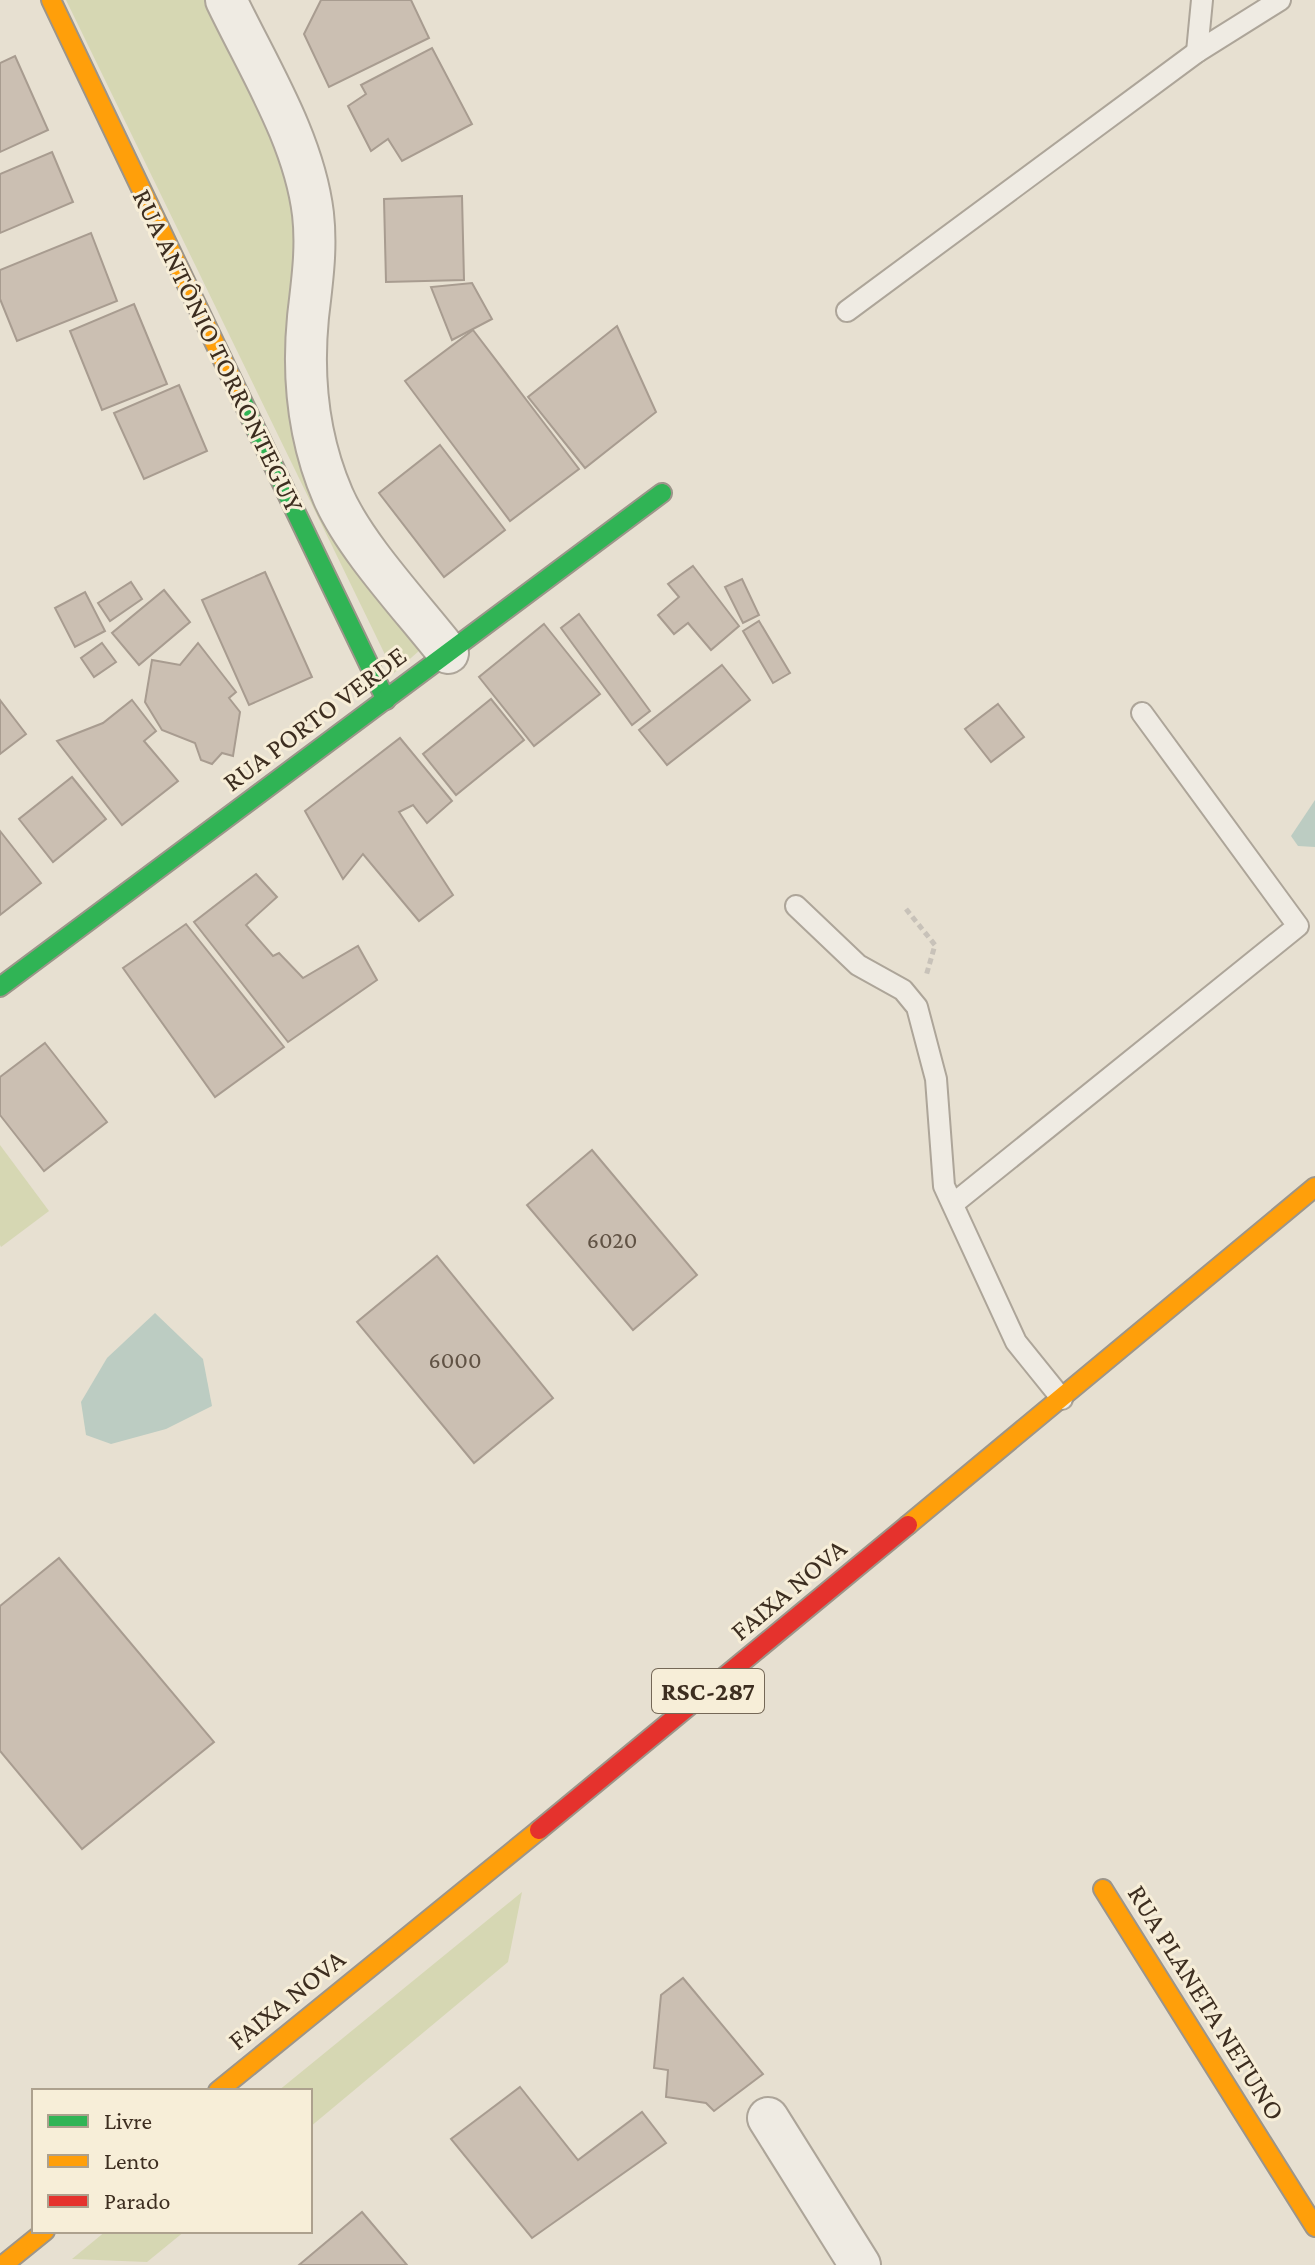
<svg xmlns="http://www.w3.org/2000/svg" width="1315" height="2265" font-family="'Crimson Pro',serif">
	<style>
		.green { fill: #d6d7b3 }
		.water { fill: #bcccc2 }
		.building { fill: #cbbfb2; stroke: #a89c90; stroke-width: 2 }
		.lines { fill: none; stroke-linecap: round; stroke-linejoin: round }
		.lane-casing { stroke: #ada599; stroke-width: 24 }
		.street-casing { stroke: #ada599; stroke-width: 44 }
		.fast-casing { stroke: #9c958a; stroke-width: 22 }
		.slow-casing { stroke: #9c958a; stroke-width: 22 }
		.jam-casing { stroke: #9c958a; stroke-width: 22 }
		.path { stroke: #c8c2b9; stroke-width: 5; stroke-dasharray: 6 4; stroke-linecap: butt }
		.lane { stroke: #efebe3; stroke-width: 20 }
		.street { stroke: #efebe3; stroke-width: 40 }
		.fast { stroke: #30b455; stroke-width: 18 }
		.slow { stroke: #ff9f0a; stroke-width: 18 }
		.jam { stroke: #e5322d; stroke-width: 18 }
		.labels { text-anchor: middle; stroke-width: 6; stroke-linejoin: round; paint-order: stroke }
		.number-label { font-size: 24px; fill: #605244 }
		.shield { fill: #f7eed8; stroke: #756857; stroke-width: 2 }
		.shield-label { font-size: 26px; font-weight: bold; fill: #3d2e20 }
		.street-label { font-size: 28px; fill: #3d2e20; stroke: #f7eed8 }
	</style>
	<rect width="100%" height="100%" fill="#e7e0d1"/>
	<g class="green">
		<path d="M66,0H208L285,163L301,235L340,543L420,650L394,673Z"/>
		<path d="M0,1145L49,1211L1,1247L0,1245Z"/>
		<path d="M522,1892L508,1962L310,2127V2091H278Z"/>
		<path d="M106,2231H185L147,2262L72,2259Z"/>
	</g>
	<g class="water">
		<path d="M1315,800V847L1298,846L1291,836Z"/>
		<path d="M155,1313L203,1359L212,1406L166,1429L111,1444L86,1435L81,1402L107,1358Z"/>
	</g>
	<g class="building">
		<path d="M321,0H411L429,38L329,87L304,34Z"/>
		<path d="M432,48L472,124L402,161L388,139L371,151L348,106L366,94L361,85Z"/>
		<path d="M15,56L48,130L0,152V63Z"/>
		<path d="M52,152L73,202L0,233V174Z"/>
		<path d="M462,196L464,280L386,282L384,199Z"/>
		<path d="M91,233L117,301L17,341L0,299V270Z"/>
		<path d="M472,283L492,319L452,340L431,287Z"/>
		<path d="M134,304L167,384L102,410L70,331Z"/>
		<path d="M617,326L656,412L585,468L528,397Z"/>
		<path d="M473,330L579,469L510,521L405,381Z"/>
		<path d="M179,385L207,451L144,479L114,413Z"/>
		<path d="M440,445L505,530L444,577L379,493Z"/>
		<path d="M693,566L739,626L711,650L688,623L674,634L658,615L679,597L668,584Z"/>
		<path d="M265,572L312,677L249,705L202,600Z"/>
		<path d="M742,579L759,615L743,623L725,587Z"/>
		<path d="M131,582L142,599L110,621L98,603Z"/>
		<path d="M164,590L190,622L139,665L112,633Z"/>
		<path d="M85,592L105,631L75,647L55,608Z"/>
		<path d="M579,614L650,711L632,725L561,628Z"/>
		<path d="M759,621L790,673L773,683L743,631Z"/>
		<path d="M544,624L600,694L534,746L479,677Z"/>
		<path d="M102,643L116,662L94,677L81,658Z"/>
		<path d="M198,643L236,692L229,698L240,712L233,756L222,753L212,764L201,760L195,743L162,730L145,702L152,660L180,665Z"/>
		<path d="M722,665L750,700L667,765L639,730Z"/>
		<path d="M491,699L524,740L456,795L423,754Z"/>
		<path d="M0,700L26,734L0,754Z"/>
		<path d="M132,700L156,731L144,741L178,781L122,825L57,741L103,723Z"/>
		<path d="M998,704L1024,737L991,762L965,729Z"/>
		<path d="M400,738L452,801L427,823L413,805L399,812L453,895L419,921L363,854L343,879L305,811Z"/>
		<path d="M72,777L106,819L53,862L19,819Z"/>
		<path d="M0,831L41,883L0,915Z"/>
		<path d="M256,874L277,897L246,925L273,956L279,953L303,978L358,946L377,980L288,1042L194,922Z"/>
		<path d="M186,924L284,1047L215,1097L123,968Z"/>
		<path d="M45,1043L107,1122L44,1171L0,1115V1077Z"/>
		<path d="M592,1150L697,1275L633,1330L527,1205Z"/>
		<path d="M437,1256L553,1398L474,1463L357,1322Z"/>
		<path d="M59,1558L214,1742L82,1849L0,1751V1606Z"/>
		<path d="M683,1978L763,2074L714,2111L706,2103L666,2097L668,2070L654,2068L661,1995Z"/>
		<path d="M520,2087L578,2160L642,2112L666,2143L532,2238L451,2139Z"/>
		<path d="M362,2212L407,2265H299Z"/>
	</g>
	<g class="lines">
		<g class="lane-casing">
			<g id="lane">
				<path d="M1197,52L1202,0"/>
				<path d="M847,311L1197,52L1280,0"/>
				<path d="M796,906L858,965L903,990L917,1007L936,1079L944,1186L1016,1342L1062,1399"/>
				<path d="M953,1204L1298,926L1142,713"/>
			</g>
		</g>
		<g class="street-casing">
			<g id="street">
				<path d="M226,0C258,67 304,139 313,214C317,249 312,282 308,317C302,379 308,438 333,496C355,547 413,608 448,653"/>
				<path d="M768,2118L860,2265"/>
			</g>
		</g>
		<g class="fast-casing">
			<g id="fast">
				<path d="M239,394L386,700"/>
				<path d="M0,987L662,493"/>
			</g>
		</g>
		<g class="slow-casing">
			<g id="slow">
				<path d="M51,0L239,394"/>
				<path d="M908,1525L1315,1187"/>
				<path d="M1103,1889L1315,2227"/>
				<path d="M218,2091L539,1830"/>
				<path d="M3,2265L45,2231"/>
			</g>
		</g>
		<g class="jam-casing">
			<path id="jam" d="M539,1830L908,1525"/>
		</g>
		<path class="path" d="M906,909L935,945L926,976"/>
		<use href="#lane" class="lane"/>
		<use href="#street" class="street"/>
		<use href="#fast" class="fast"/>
		<use href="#slow" class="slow"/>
		<use href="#jam" class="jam"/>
	</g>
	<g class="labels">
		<g class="number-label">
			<text x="612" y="1248">6020</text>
			<text x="455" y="1368">6000</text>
		</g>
		<rect class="shield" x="652" y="1669" width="112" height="44" rx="6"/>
		<g class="shield-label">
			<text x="708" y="1700">RSC-287</text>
		</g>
		<g class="street-label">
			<text transform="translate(219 350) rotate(64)" y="10">RUA ANTÔNIO TORRONTEGUY</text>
			<text transform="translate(314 718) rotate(-37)" y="10">RUA PORTO VERDE</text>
			<text transform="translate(788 1589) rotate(-40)" y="10">FAIXA NOVA</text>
			<text transform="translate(286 1999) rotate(-39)" y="10">FAIXA NOVA</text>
			<text transform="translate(1207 2002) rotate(58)" y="10">RUA PLANETA NETUNO</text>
		</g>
	</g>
	<rect x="32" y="2089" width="280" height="144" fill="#f7eed8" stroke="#ada18e" stroke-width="2"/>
	<rect x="48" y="2115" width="40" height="12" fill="#30b455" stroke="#ada18e" stroke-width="2"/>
	<text x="104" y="2129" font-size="24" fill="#3d2e20">Livre</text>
	<rect x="48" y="2155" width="40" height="12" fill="#ff9f0a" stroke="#ada18e" stroke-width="2"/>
	<text x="104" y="2169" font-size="24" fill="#3d2e20">Lento</text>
	<rect x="48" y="2195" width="40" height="12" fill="#e5322d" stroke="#ada18e" stroke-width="2"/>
	<text x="104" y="2209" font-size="24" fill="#3d2e20">Parado</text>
</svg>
